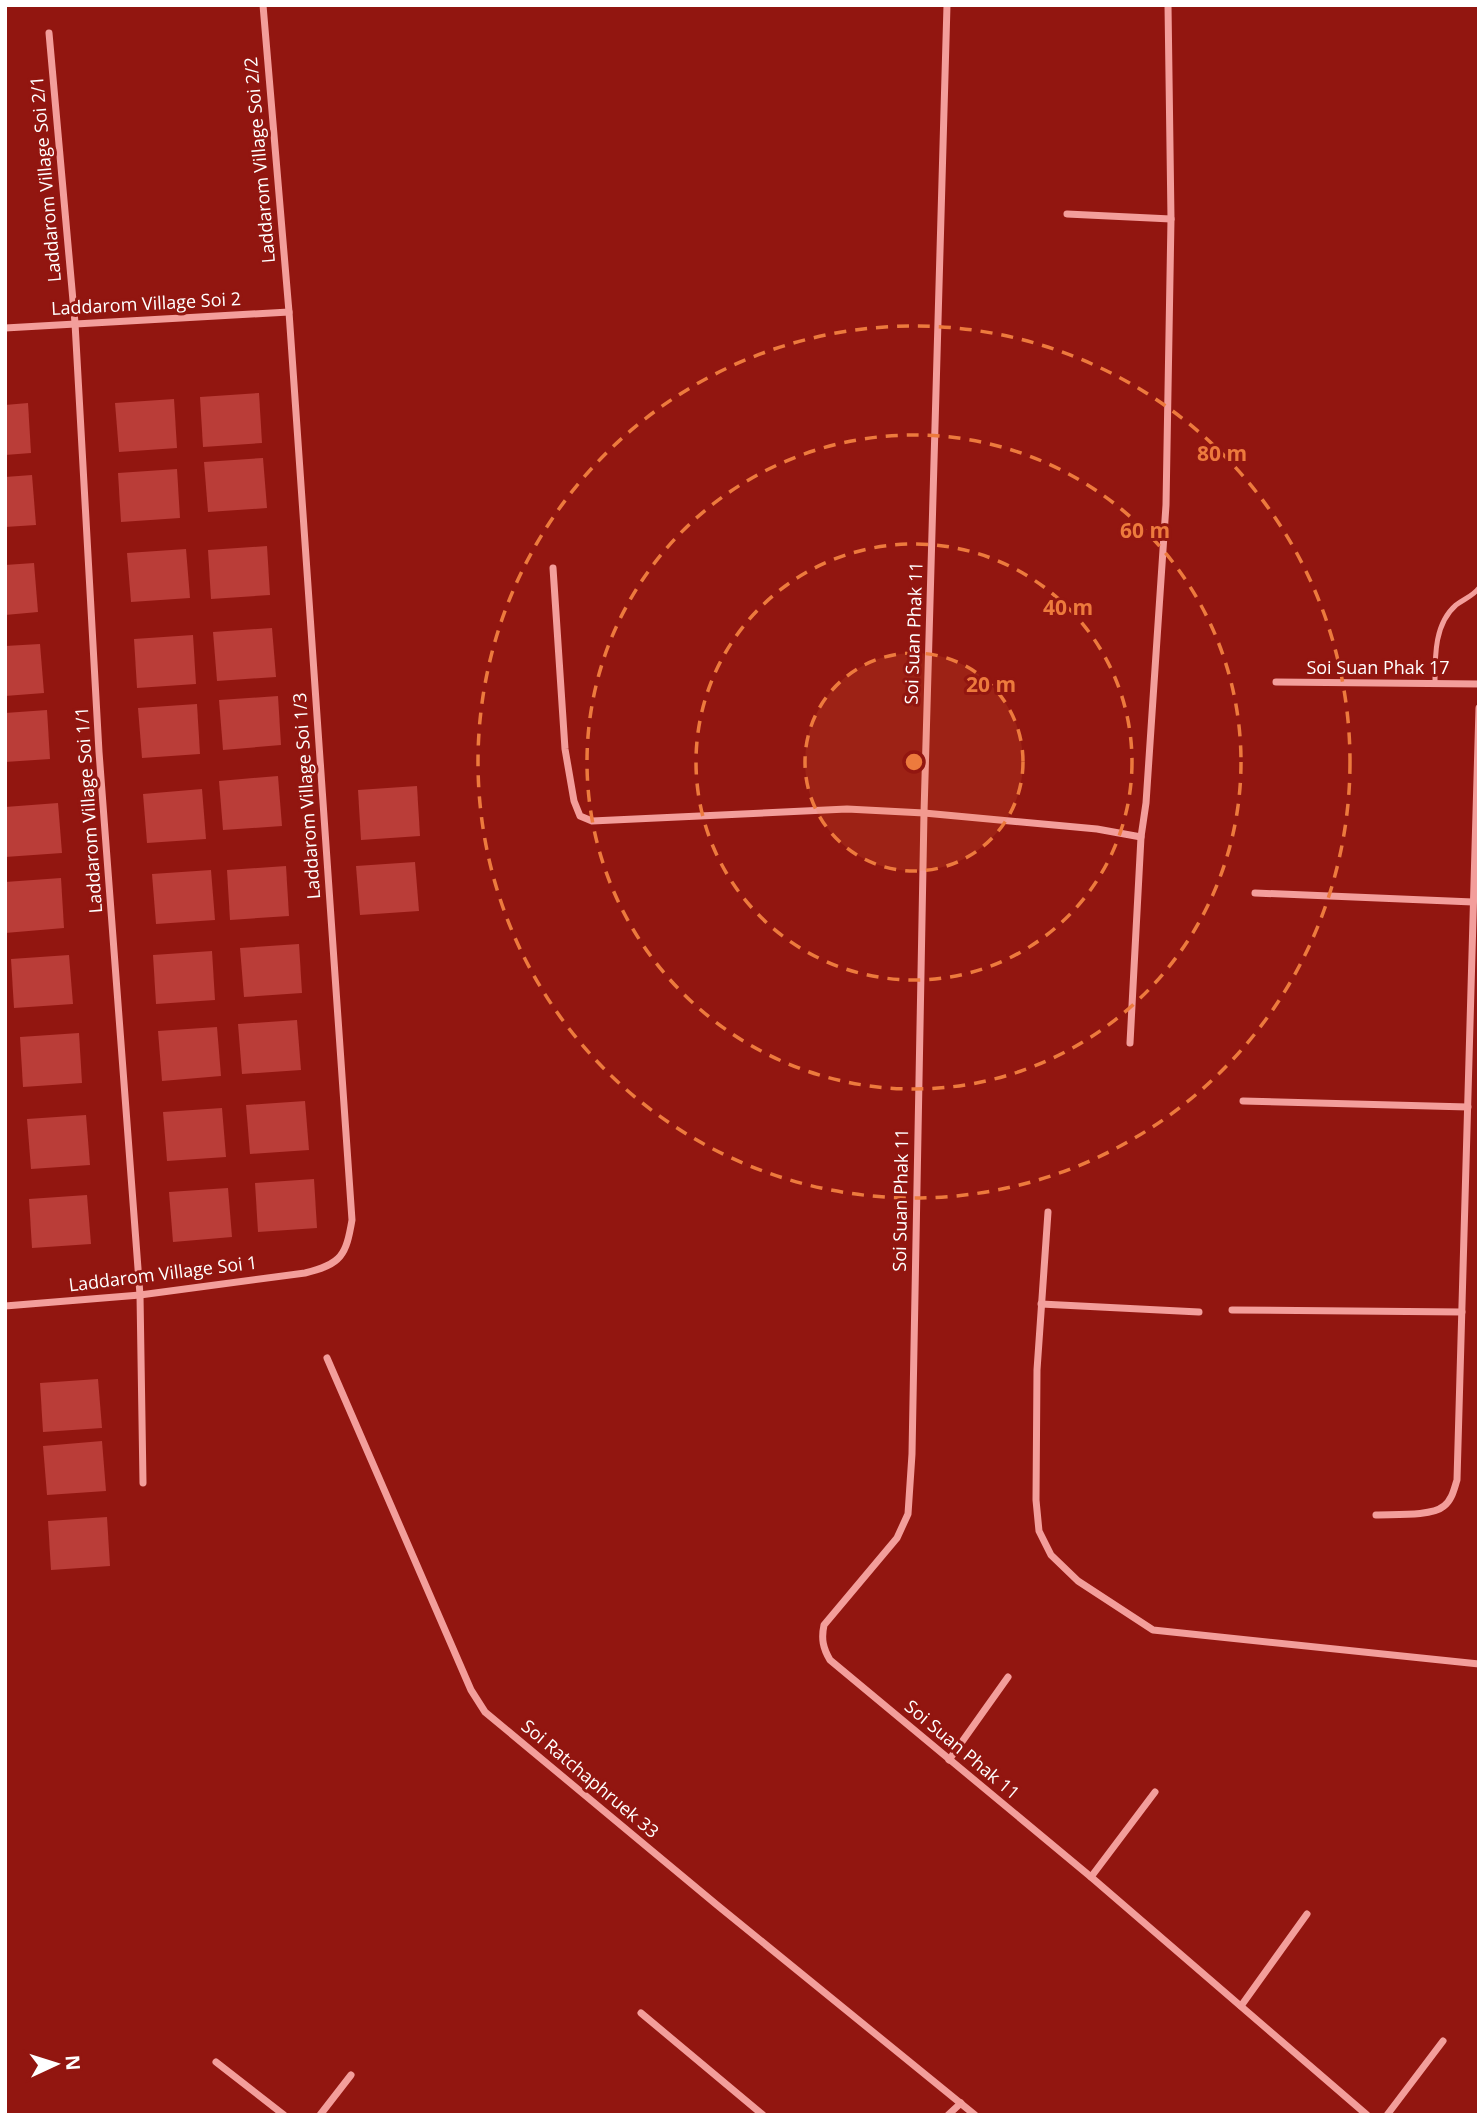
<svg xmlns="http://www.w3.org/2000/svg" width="1484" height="2120" font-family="'Open Sans',sans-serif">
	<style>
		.building { fill: #ba3d38 }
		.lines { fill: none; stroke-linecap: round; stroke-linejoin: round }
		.service { stroke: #f39e9b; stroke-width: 5 }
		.minor { stroke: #f39e9b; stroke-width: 7 }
		.ring { fill: none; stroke: #ed7a3d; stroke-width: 3.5; stroke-dasharray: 12 9 }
		.labels { text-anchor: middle; stroke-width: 6; stroke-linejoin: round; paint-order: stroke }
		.street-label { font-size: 18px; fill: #fff; stroke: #921610 }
		.centre { fill: #ed7a3d; stroke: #921610; stroke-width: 3.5 }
		.ring-label { font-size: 21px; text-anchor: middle; font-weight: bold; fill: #ed7a3d; stroke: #921610; stroke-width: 6; stroke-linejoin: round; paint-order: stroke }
	</style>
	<rect width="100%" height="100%" fill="#921610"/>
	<g class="building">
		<path d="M259,393L262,443L203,447L200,397Z"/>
		<path d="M174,399L177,448L119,452L115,403Z"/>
		<path d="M28,403L31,453L5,455V405Z"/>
		<path d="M263,458L267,508L208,512L204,462Z"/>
		<path d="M177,469L180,518L121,522L118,473Z"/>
		<path d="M32,475L36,525L5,527V477Z"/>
		<path d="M267,546L270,595L211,599L208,550Z"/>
		<path d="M186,549L190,598L131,602L127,553Z"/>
		<path d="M34,563L38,612L5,615V565Z"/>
		<path d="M272,628L276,677L217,681L213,632Z"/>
		<path d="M193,635L196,684L137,688L134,639Z"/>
		<path d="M40,644L44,693L5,696V646Z"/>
		<path d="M278,696L281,745L223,750L219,700Z"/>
		<path d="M197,704L200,754L142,758L138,708Z"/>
		<path d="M47,710L50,759L5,762V713Z"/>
		<path d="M278,776L282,826L223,830L219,781Z"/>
		<path d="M417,786L420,836L361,840L358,790Z"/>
		<path d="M202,789L206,839L147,843L143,794Z"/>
		<path d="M58,803L62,853L5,857V807Z"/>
		<path d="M415,862L419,911L360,915L356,866Z"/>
		<path d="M286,866L289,916L230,920L227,870Z"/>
		<path d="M211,870L215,920L156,924L152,874Z"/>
		<path d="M61,878L64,928L5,933V882Z"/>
		<path d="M299,944L302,993L244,997L240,948Z"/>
		<path d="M212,951L215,1000L156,1004L153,955Z"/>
		<path d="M69,955L73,1004L14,1008L11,959Z"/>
		<path d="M297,1020L301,1070L242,1074L238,1024Z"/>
		<path d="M217,1027L221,1076L162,1081L158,1031Z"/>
		<path d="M79,1033L82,1083L23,1087L20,1037Z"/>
		<path d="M305,1101L309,1150L250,1154L246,1105Z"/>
		<path d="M222,1108L226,1157L167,1161L163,1112Z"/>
		<path d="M86,1115L90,1165L31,1169L27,1119Z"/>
		<path d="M314,1179L317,1228L258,1232L255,1183Z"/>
		<path d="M228,1188L232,1237L173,1242L169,1192Z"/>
		<path d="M87,1195L91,1244L32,1248L29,1199Z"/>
		<path d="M98,1379L102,1428L43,1432L40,1383Z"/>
		<path d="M102,1441L106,1491L47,1495L43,1446Z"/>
		<path d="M107,1517L110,1566L51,1570L48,1521Z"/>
	</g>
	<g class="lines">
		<path class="service" d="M1435,684C1435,657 1434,624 1456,605C1464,599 1473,596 1479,588"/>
		<g class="minor">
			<path d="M947,5L924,813L912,1454L908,1514L897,1538L824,1625C821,1639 823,1648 830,1660L1091,1877L1367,2115"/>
			<path d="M49,33L75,323L99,752L140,1295L143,1483"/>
			<path d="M1067,214L1171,219"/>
			<path d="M5,328L289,312"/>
			<path d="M553,568L565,749L574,801L580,816L592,821L847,809L924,813L1097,829L1141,837"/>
			<path d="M1276,682L1479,684"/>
			<path d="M1255,893L1473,902"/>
			<path d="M1130,1043L1141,837L1146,803L1166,505L1171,219L1168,5"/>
			<path d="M1243,1101L1468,1107"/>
			<path d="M1048,1212L1037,1370L1036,1500L1039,1531L1051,1555L1078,1581L1153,1630L1479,1664"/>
			<path d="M1041,1304L1199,1312"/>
			<path d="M5,1306L140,1295L305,1273C342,1264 346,1255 352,1220L289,312L263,5"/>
			<path d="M1232,1310L1462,1312"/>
			<path d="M327,1358L471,1690L485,1712L717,1905L975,2115"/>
			<path d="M1376,1515C1392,1514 1431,1517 1444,1506C1452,1500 1454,1489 1457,1480L1479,708"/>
			<path d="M949,1760L1008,1677"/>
			<path d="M1091,1877L1155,1792"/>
			<path d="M1241,2006L1307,1914"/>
			<path d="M641,2013L763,2115"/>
			<path d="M216,2062L284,2115"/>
			<path d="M320,2115L351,2075"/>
			<path d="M948,2115L961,2103"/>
			<path d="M1387,2115L1443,2041"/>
		</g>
	</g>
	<circle cx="914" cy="762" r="109" fill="#ed7a3d" fill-opacity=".12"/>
	<g class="ring">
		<circle cx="914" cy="762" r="109"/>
		<circle cx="914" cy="762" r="218"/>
		<circle cx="914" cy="762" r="327"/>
		<circle cx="914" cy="762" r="436"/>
	</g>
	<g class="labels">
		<g class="street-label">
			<text transform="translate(260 160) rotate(-95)" y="6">Laddarom Village Soi 2/2</text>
			<text transform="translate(46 179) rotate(-95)" y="6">Laddarom Village Soi 2/1</text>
			<text transform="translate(146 304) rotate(-3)" y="6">Laddarom Village Soi 2</text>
			<text transform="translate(914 633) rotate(-88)" y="6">Soi Suan Phak 11</text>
			<text x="1378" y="674">Soi Suan Phak 17</text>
			<text transform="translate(307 796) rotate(-94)" y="6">Laddarom Village Soi 1/3</text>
			<text transform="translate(89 810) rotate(-94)" y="6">Laddarom Village Soi 1/1</text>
			<text transform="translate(901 1200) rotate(-89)" y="6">Soi Suan Phak 11</text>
			<text transform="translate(163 1274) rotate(-7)" y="6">Laddarom Village Soi 1</text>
			<text transform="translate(962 1750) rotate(40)" y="6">Soi Suan Phak 11</text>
			<text transform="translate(590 1779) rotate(40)" y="6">Soi Ratchaphruek 33</text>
		</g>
	</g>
	<circle cx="914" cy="762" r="10" class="centre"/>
	<g class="ring-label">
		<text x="1222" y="461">80 m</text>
		<text x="1145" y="538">60 m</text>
		<text x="1068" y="615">40 m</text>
		<text x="991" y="692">20 m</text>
	</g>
	<rect width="1484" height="2120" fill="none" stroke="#ffffff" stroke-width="14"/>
	<g transform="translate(56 2064) rotate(86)" stroke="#921610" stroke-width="5" paint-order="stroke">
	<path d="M0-5L12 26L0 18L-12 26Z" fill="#ffffff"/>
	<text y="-10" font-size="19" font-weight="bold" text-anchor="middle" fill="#ffffff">N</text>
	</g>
</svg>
